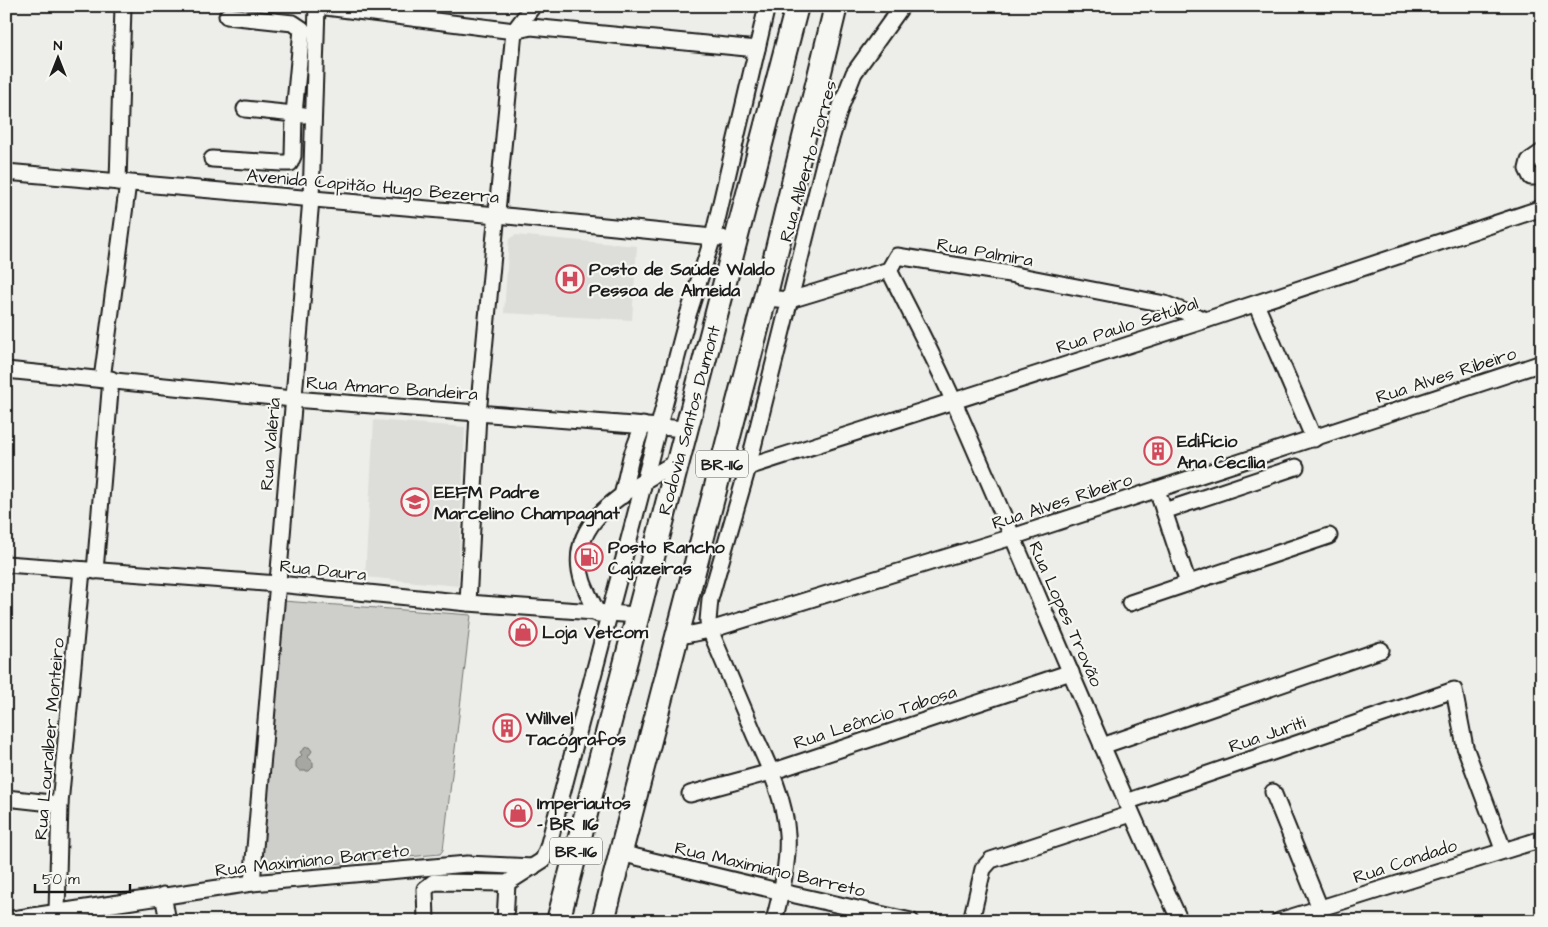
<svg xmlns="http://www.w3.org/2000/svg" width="1548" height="927" font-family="'Architects Daughter',sans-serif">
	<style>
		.built { fill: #ddddda }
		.green { fill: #cececb; stroke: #757574 }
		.water { fill: #a6a6a3; stroke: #6f6f6d }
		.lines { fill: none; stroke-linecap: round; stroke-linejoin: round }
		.minor-casing { stroke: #1c1c1c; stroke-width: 19 }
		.highway-casing { stroke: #1c1c1c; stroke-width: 26 }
		.minor { stroke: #f6f6f2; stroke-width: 15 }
		.highway { stroke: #f6f6f2; stroke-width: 22 }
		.labels { text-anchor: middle; stroke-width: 4.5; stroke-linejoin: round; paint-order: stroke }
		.shield { fill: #f6f6f2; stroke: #5d5d5c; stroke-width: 1 }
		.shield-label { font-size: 16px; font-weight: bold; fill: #1c1c1c }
		.street-label { font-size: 18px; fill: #1c1c1c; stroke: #f6f6f2 }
		.poi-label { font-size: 18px; font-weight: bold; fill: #1c1c1c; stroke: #f6f6f2; text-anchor: start }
	</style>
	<rect width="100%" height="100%" fill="#edede9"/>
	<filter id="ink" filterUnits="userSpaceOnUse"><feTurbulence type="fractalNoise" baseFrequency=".02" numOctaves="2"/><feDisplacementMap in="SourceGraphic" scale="10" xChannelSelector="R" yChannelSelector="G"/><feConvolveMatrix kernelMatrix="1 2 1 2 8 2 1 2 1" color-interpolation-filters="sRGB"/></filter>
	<g filter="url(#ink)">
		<g class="built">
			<path d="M515,235L637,246L632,320L504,313L509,239Z"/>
			<path d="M374,420L465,427L458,586L365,577Z"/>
		</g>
		<path class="green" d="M283,601L471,615L443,850L440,854L269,870L259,860Z"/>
		<path class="water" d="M306,747H309L312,751L308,757L313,762V767L309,771H300L296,767V761L302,755L300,752Z"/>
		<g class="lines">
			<g class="minor-casing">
				<g id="minor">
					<path d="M318,6L514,31L531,27L757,49"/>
					<path d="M245,109L304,115"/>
					<path d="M1542,152L1529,161L1527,169L1531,177H1542"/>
					<path d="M212,159L281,163H290L293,156L294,114L302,29L293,23L227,16"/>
					<path d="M6,172L497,215L722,238"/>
					<path d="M118,182L123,6"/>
					<path d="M889,270C911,314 934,357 954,402C1030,574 1101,749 1180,921"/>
					<path d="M765,298L790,300L889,270L897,256L1010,274L1165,304L1206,320"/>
					<path d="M1256,304L1314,439"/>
					<path d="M6,370L293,399L686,429"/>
					<path d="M102,379L128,183"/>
					<path d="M721,468L748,467L1206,320L1542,208"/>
					<path d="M1157,490L1188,583"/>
					<path d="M622,496L631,457L643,425"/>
					<path d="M1164,511L1296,467"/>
					<path d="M6,564L278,584L468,603L637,615"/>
					<path d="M95,571L111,379"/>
					<path d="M468,603L478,414L514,31L533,6"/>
					<path d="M1130,603L1329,536"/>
					<path d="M598,614C593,604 587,593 583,582C562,519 634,488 678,461"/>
					<path d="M676,637L710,630L1012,537L1542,363"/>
					<path d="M1102,746L1381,650"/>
					<path d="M1273,792L1320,908"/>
					<path d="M690,794L771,772L1071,672"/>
					<path d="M6,798L60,804"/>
					<path d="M1126,802L1454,690L1465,747L1503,849"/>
					<path d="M620,853L782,892L911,921"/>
					<path d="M252,883L311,199L317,6"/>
					<path d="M163,895L168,921"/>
					<path d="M57,911L60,804L82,570"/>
					<path d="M6,920L252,883L467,864L533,867"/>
					<path d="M426,921L425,889L434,882L507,883L543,860L548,847L688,315L713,237L767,6"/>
					<path d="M505,921L507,883"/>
					<path d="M774,921C781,893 789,863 787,834C785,800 769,766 755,736C740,701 725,665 710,630L708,621L710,599L748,467L825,159L841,106L854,73L902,6"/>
					<path d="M971,921L983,869L991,860L1131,814"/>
					<path d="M1279,921L1542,839"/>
				</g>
			</g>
			<g class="highway-casing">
				<g id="highway">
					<path d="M558,921L797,6"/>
					<path d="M603,921L765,298L836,6"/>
				</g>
			</g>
			<use href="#minor" class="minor"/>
			<use href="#highway" class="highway"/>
		</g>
	</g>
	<defs>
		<g id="hospital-ring" transform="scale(1.4375)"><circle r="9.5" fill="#f6f6f2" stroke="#d1495b" stroke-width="1.5"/><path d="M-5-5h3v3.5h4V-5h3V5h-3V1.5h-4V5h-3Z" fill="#d1495b"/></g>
		<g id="building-ring" transform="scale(1.4375)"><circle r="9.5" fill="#f6f6f2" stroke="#d1495b" stroke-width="1.5"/><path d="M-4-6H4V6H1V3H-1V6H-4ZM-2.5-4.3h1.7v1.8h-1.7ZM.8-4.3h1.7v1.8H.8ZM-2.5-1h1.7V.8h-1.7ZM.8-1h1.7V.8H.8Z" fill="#d1495b"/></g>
		<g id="school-ring" transform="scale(1.4375)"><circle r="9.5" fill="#f6f6f2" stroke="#d1495b" stroke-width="1.5"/><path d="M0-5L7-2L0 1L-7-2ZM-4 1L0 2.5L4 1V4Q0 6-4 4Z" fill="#d1495b"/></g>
		<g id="fuel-ring" transform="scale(1.4375)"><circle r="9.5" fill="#f6f6f2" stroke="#d1495b" stroke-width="1.5"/><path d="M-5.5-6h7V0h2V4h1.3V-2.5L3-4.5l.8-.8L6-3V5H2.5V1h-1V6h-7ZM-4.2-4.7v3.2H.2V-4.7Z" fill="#d1495b"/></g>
		<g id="shop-ring" transform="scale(1.4375)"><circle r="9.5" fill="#f6f6f2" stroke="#d1495b" stroke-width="1.5"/><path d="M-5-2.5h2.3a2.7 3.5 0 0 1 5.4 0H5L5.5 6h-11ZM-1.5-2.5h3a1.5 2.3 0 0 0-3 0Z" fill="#d1495b"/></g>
	</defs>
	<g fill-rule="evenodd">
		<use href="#hospital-ring" x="570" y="279"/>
		<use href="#building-ring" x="1158" y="451"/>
		<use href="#school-ring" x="415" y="502"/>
		<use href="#fuel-ring" x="589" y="557"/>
		<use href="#shop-ring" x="523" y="632"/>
		<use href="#building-ring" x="507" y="728"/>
		<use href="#shop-ring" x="518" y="813"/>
	</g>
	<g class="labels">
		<g class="shield">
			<rect x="696" y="450.5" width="52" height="27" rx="4"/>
			<rect x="550" y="837.5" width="52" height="27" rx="4"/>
		</g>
		<g class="shield-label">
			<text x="722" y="470">BR-116</text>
			<text x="576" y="857">BR-116</text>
		</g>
		<g class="street-label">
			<text transform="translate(808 161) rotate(-74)" y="6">Rua Alberto Torres</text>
			<text transform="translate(373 186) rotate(5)" y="6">Avenida Capitão Hugo Bezerra</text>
			<text transform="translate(985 252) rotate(10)" y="6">Rua Palmira</text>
			<text transform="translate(1127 325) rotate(-18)" y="6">Rua Paulo Setúbal</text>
			<text transform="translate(1446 375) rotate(-18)" y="6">Rua Alves Ribeiro</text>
			<text transform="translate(392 388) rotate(4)" y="6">Rua Amaro Bandeira</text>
			<text transform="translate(689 420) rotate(-75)" y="6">Rodovia Santos Dumont</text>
			<text transform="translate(270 444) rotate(-85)" y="6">Rua Valéria</text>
			<text transform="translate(1062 501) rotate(-18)" y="6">Rua Alves Ribeiro</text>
			<text transform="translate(323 570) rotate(6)" y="6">Rua Daura</text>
			<text transform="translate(1066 614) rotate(66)" y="6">Rua Lopes Trovão</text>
			<text transform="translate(875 717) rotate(-18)" y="6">Rua Leôncio Tabosa</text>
			<text transform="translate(1267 734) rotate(-19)" y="6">Rua Juriti</text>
			<text transform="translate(49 739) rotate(-85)" y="6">Rua Louralber Monteiro</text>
			<text transform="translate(312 860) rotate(-6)" y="6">Rua Maximiano Barreto</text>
			<text transform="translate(1405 861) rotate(-18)" y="6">Rua Condado</text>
			<text transform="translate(770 869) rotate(13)" y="6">Rua Maximiano Barreto</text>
		</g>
		<g class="poi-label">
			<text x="589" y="275">Posto de Saúde Waldo<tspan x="589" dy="21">Pessoa de Almeida</tspan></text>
			<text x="1177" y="447">Edifício<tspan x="1177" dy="21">Ana Cecília</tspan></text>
			<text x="434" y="498">EEFM Padre<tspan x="434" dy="21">Marcelino Champagnat</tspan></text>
			<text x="608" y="553">Posto Rancho<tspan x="608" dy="21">Cajazeiras</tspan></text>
			<text x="542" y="638">Loja Vetcom</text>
			<text x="526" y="724">Willvel<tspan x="526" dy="21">Tacógrafos</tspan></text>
			<text x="537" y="809">Imperiautos<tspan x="537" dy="21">- BR 116</tspan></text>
		</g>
	</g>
	<rect width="1548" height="927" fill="none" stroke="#f6f6f2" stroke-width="25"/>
	<rect x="12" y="12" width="1523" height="902" fill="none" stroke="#1c1c1c" stroke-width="2" filter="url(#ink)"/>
	<g transform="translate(58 58)" stroke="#f6f6f2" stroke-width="4" paint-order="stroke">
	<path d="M0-4L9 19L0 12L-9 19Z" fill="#1c1c1c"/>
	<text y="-8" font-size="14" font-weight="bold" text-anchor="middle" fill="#1c1c1c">N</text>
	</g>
	<path d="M35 884v8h95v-8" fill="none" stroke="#1c1c1c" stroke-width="2.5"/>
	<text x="42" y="884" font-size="15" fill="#1c1c1c" stroke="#f6f6f2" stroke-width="4" paint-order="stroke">50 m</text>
</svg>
